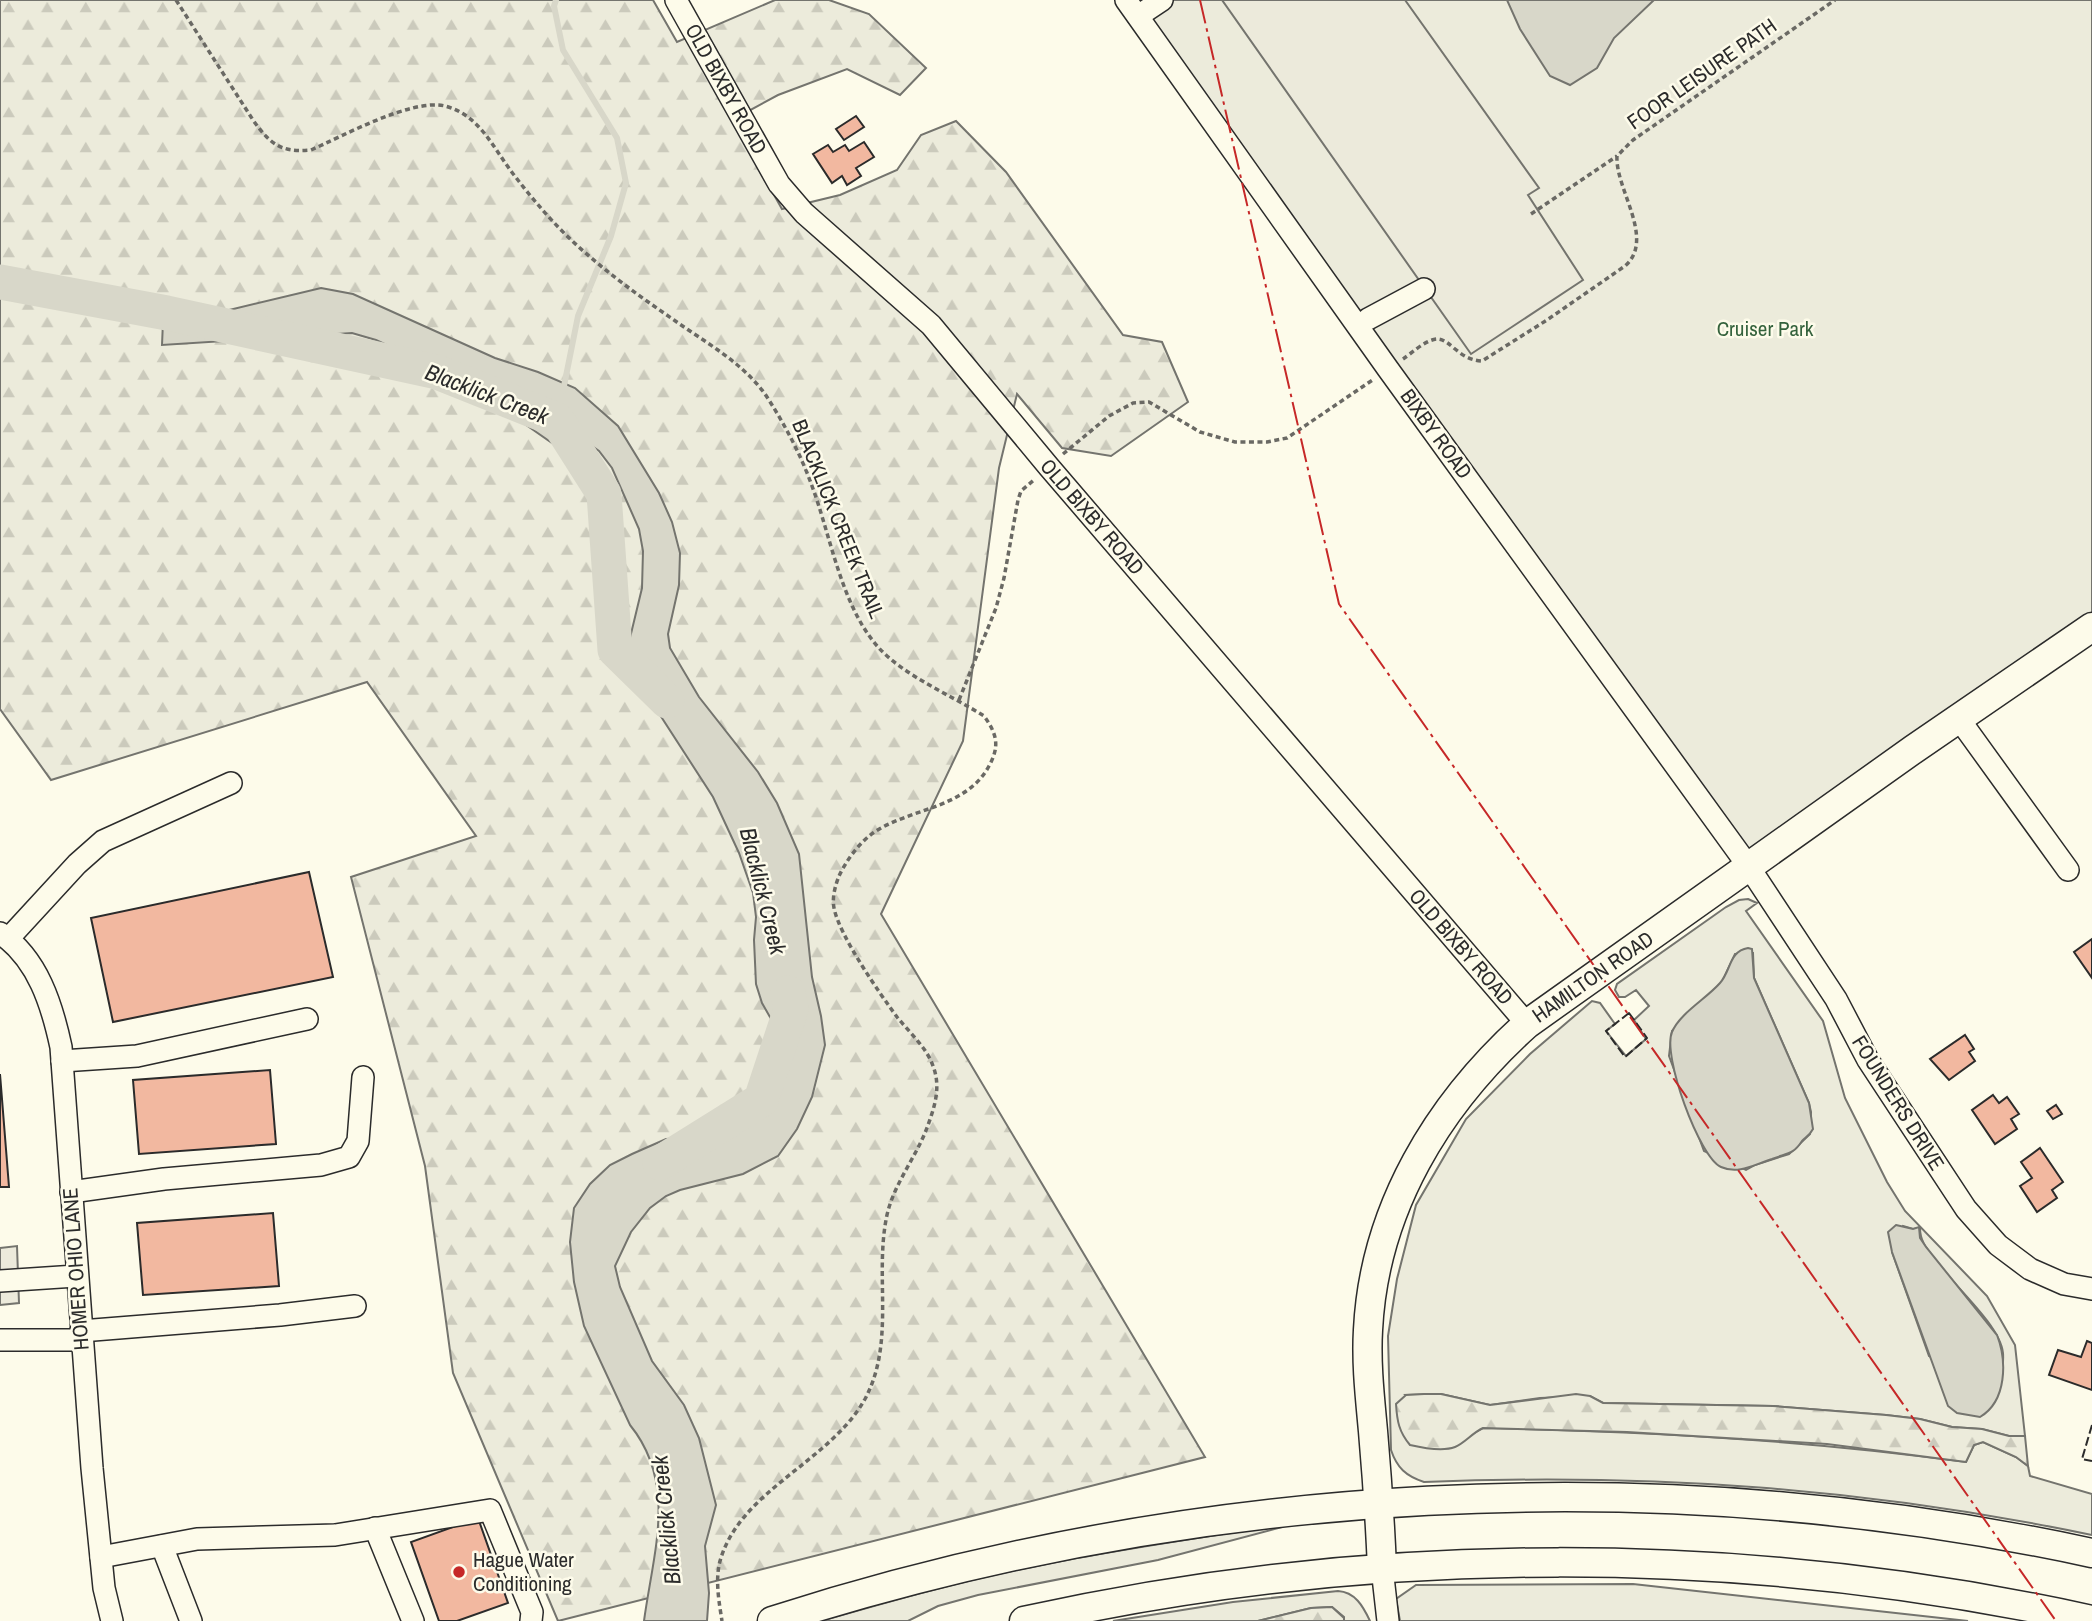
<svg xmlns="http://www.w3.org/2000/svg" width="2092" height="1621" font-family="'Archivo Narrow',sans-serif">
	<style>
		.green { fill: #ecebdb; stroke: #74746e; stroke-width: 2; fill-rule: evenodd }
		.forest { fill: url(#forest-firs); stroke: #74746e; stroke-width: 2 }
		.parking { fill: #eceadb; stroke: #74746e; stroke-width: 2 }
		.water { fill: #d8d7c9; stroke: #74746e; stroke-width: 2 }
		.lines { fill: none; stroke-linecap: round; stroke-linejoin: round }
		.stream { stroke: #d8d7c9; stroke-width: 6 }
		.river { stroke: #d8d7c9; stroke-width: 35 }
		.building { fill: #f2b8a0; stroke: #2b2b2b; stroke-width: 2 }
		.minor-casing { stroke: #2b2b2b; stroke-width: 24 }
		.major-casing { stroke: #2b2b2b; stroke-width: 31 }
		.path { stroke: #6a6964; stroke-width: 3.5; stroke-dasharray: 5 3.5; stroke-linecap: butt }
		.minor { stroke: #fdfbea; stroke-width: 21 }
		.major { stroke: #fdfbea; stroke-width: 28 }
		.fence { stroke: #2b2b2b; stroke-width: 2; stroke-dasharray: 9 3.5; stroke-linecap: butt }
		.power { stroke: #c62828; stroke-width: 2; stroke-dasharray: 24 5 3.5 5; stroke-linecap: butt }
		.poi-dot { fill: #c62828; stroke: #fdfbea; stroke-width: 2.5 }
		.labels { text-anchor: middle; stroke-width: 5; stroke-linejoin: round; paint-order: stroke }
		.street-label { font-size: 21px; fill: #2b2b2b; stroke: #fdfbea }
		.park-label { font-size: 21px; fill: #34623c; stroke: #fdfbea }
		.poi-label { font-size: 21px; fill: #2b2b2b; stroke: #fdfbea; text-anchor: start }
		.water-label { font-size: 23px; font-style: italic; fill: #2b2b2b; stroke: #fdfbea }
	</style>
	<defs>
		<pattern id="forest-firs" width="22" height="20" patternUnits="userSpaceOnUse" patternTransform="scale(1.75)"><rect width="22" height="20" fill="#ecebdb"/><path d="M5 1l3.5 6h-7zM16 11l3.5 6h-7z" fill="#cbcabc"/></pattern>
	</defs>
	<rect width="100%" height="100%" fill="#fdfbea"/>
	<g class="green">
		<path d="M1126,0H2092V627L1749,867Z"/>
		<path d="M1748,899L1757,903L1746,911L1823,1021L1845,1098L1887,1182L1905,1211L1987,1296L2015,1345L2025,1436H2009L1982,1429L1952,1427L1920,1419L1886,1415L1773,1406L1603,1403L1590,1396L1540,1398L1490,1405L1441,1394L1406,1395L1466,1437L1483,1428C1645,1431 1806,1440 1966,1462L1974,1445L1983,1442L2016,1457L2028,1466L2030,1476L2092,1494V1535C1868,1488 1652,1473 1424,1482C1406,1476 1397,1468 1391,1450L1388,1336L1397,1279L1416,1205L1466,1119L1530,1054L1592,1001L1600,1003L1615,1024L1606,1031L1626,1056L1646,1039L1634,1020L1649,1006L1636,990L1625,997H1619L1615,990L1617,984L1726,907L1739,900ZM1753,953L1754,978L1809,1103L1811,1112L1810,1134L1789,1154L1755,1165L1746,1170L1704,1151L1669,1056L1672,1031L1722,982L1735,954ZM1903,1226L1913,1229L1920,1228C1920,1242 1928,1250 1936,1261C1954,1286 2000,1325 2003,1353C2004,1366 2001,1379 1999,1391L1929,1356L1892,1252Z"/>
		<path d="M1282,1527L1158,1560L978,1595L938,1606L908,1621H821C891,1601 961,1581 1032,1567C1108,1551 1186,1540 1263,1528Z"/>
		<path d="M1633,1584L1968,1621H1400L1396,1599L1416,1585Z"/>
		<path d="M1338,1591C1355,1592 1363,1606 1370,1621H1344V1617L1332,1607L1311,1608L1258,1621H1113L1233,1602Z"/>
	</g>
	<g class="forest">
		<path d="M0,0H653L677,42L775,0H829L869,14L926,68L900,95L847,69L778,95L732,120L782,209L840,195L897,170L921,135L956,121L1006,172L1123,335L1162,342L1188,402L1111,456L1062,448L1017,394L999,468L963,741L881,914L1205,1457L558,1621L453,1373L425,1166L351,877L476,836L367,682L51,780L0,709Z"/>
		<path d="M1424,1394H1441L1490,1405L1576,1394L1590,1396L1603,1403L1773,1406L1886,1415L1920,1419L1952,1427L1982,1429L2009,1436H2025L2028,1466L2016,1457L1983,1442L1974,1445L1966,1462L1827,1444L1627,1432L1483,1428C1472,1433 1465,1443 1455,1447C1442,1452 1423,1448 1410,1445C1399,1432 1397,1421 1396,1404L1406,1395Z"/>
		<path d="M1332,1607L1344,1618V1621H1258L1311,1608Z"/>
	</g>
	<g class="parking">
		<path d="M1222,0H1405L1539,188L1528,195L1583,280L1471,354Z"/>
		<path d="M17,1246L19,1303L0,1305V1248Z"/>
	</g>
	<g class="water">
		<path d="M1507,0H1654L1614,38L1597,68L1570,85L1550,76L1520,29Z"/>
		<path d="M321,288L353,294L495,358L538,372L575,388L618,426L659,493L672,522L680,553L679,585L668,634L670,648L699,697L758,772L777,803L799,854L812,977L821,1016L825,1045L812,1097L797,1129L778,1156L743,1174L680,1190L666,1196L650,1208L631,1232L615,1266L620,1287L652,1361L684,1405L699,1438L716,1505L705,1546L709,1593L707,1621H644C653,1553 678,1484 630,1425L584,1326L574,1282L570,1242L574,1208L590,1184L610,1165L632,1154L666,1139L707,1137L733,1129L751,1117L782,1076L785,1055L783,1040L762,1003L756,984L754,940L756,917L753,893L739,853L713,797L640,684L629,659V642L642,588L643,551L639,529L612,468L599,451L586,442L573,440L565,452L460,379L376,340L352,333L162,345L164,298L201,309L225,311Z"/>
		<path d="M1748,948L1752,949L1754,978L1809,1103L1813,1129C1810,1135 1806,1137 1802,1141C1793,1155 1787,1153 1772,1159C1755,1164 1739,1175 1721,1167C1699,1157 1662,1055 1672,1032C1680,1013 1706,999 1720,983C1731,971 1729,951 1748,948Z"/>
		<path d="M1896,1225L1913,1229L1919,1227L1920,1238L1926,1247L1997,1335C2007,1361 2007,1401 1980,1417L1957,1413L1948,1406L1892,1252L1888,1232Z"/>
	</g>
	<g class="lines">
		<path class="stream" d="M556,0L554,6L563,50L617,138L626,183L611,236L578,316L563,391"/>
		<g class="river">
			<path d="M0,282L167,313L437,372L557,420L604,494L615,650L667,701"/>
			<path d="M660,1163L761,1100L791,1009L788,993"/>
		</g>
	</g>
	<g class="building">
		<path d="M856,116L864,127L844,140L836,129Z"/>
		<path d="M864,142L874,157L856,168L861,176L847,185L842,176L832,183L813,154L828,145L833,152L845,145L849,151Z"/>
		<path d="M309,872L333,977L113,1022L91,918Z"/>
		<path d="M2092,939V978L2074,952Z"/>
		<path d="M1965,1035L1974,1049L1969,1052L1975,1061L1949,1080L1930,1059Z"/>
		<path d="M270,1070L276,1144L139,1154L133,1080Z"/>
		<path d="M0,1074L9,1187H0Z"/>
		<path d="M1993,1095L1999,1103L2007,1097L2019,1114L2011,1119L2017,1129L1995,1144L1972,1110Z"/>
		<path d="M2056,1105L2062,1114L2053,1119L2047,1111Z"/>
		<path d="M2040,1148L2063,1182L2052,1190L2057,1198L2037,1212L2020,1186L2032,1178L2021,1162Z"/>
		<path d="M273,1213L279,1286L143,1295L137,1223Z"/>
		<path d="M2087,1341L2092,1343V1390L2049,1375L2058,1350L2081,1357Z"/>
		<path d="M478,1518L508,1603L457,1621H439L411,1542Z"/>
	</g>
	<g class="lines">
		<g class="minor-casing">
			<g id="minor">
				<path d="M676,0L779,184L804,213L931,325L1049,467L1527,1024"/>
				<path d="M1126,0L1388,369L1749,867L1836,999L1868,1060L1966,1209L1998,1245L2030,1269L2064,1284L2092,1289"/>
				<path d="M1138,16L1162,0"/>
				<path d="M1368,319L1424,289"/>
				<path d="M1959,719L2068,870"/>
				<path d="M0,933C38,959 52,1005 61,1047L92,1468L104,1588L112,1621"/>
				<path d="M8,939L77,864L103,841L231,783"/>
				<path d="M62,1061L137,1056L307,1019"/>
				<path d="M71,1192L164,1179L321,1165L349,1157L358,1141L363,1077"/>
				<path d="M0,1281L76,1276"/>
				<path d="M81,1331L280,1315L355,1306"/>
				<path d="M0,1340H82"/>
				<path d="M375,1528L413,1621"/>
				<path d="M162,1546L191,1621"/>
				<path d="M101,1557L197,1539L335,1535L490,1510L532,1612L531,1621"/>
				<path d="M1382,1568L1388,1621"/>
			</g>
		</g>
		<g class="major-casing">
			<g id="major">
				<path d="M1382,1568C1380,1522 1377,1477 1373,1431C1370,1398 1366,1364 1368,1330C1374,1209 1438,1104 1527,1024L1914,749L2092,627"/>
				<path d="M772,1621C1196,1485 1656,1459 2092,1553"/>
				<path d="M1024,1621C1374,1543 1742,1543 2092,1620"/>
			</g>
		</g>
		<g class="path">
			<path d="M176,0L253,120C270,144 281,153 311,150C343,136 412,98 445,106C480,115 493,148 514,175C530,196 547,216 566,235C599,267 636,294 674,320C706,343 744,363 767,397C785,425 801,455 812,486C831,537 841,605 878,647C904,676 951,695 984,716C997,734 1000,746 989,766C966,809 909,808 873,833C859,843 846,861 839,876C835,886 832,898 834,908C839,935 880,994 897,1017C909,1032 927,1048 933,1066C941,1086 935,1106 928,1125C917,1157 892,1185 886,1220C875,1279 895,1343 865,1399C830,1462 740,1490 720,1561C715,1580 719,1602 722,1621"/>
			<path d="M1531,214L1617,156"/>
			<path d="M1403,359C1412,353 1426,339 1438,339C1451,340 1459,360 1482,361L1547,320L1625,266C1656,239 1615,189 1617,156L1633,140L1835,0"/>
			<path d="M1063,454L1109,416L1133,403L1149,402L1200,432L1235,442H1267L1287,438L1374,379"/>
			<path d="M959,700L996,608L1004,578L1018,500L1021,491L1034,480"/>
		</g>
		<use href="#minor" class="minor"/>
		<use href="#major" class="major"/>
		<g class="fence">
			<path d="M1629,1013L1647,1038L1625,1057L1606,1031Z"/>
			<path d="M2092,1425L2082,1459L2092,1461"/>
		</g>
		<path class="power" d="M1200,0L1339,604L2056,1621"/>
	</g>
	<circle class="poi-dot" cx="459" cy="1572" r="7"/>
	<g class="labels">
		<g class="street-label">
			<text transform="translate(1702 74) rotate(-35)" y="7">FOOR LEISURE PATH</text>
			<text transform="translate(726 89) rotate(61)" y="7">OLD BIXBY ROAD</text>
			<text transform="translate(1436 434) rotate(54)" y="7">BIXBY ROAD</text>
			<text transform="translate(1092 517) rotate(49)" y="7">OLD BIXBY ROAD</text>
			<text transform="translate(838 519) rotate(68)" y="7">BLACKLICK CREEK TRAIL</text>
			<text transform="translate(1461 947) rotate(49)" y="7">OLD BIXBY ROAD</text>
			<text transform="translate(1593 977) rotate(-35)" y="7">HAMILTON ROAD</text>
			<text transform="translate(1898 1103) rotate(58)" y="7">FOUNDERS DRIVE</text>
			<text transform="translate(76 1269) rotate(-94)" y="7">HOMER OHIO LANE</text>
		</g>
		<g class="park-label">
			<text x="1765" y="336">Cruiser Park</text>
		</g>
		<g class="poi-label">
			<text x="473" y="1567">Hague Water<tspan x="473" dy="24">Conditioning</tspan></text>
		</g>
		<g class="water-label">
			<text transform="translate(487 394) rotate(21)" y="8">Blacklick Creek</text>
			<text transform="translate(763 891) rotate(76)" y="8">Blacklick Creek</text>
			<text transform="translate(666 1520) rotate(-96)" y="8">Blacklick Creek</text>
		</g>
	</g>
</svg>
